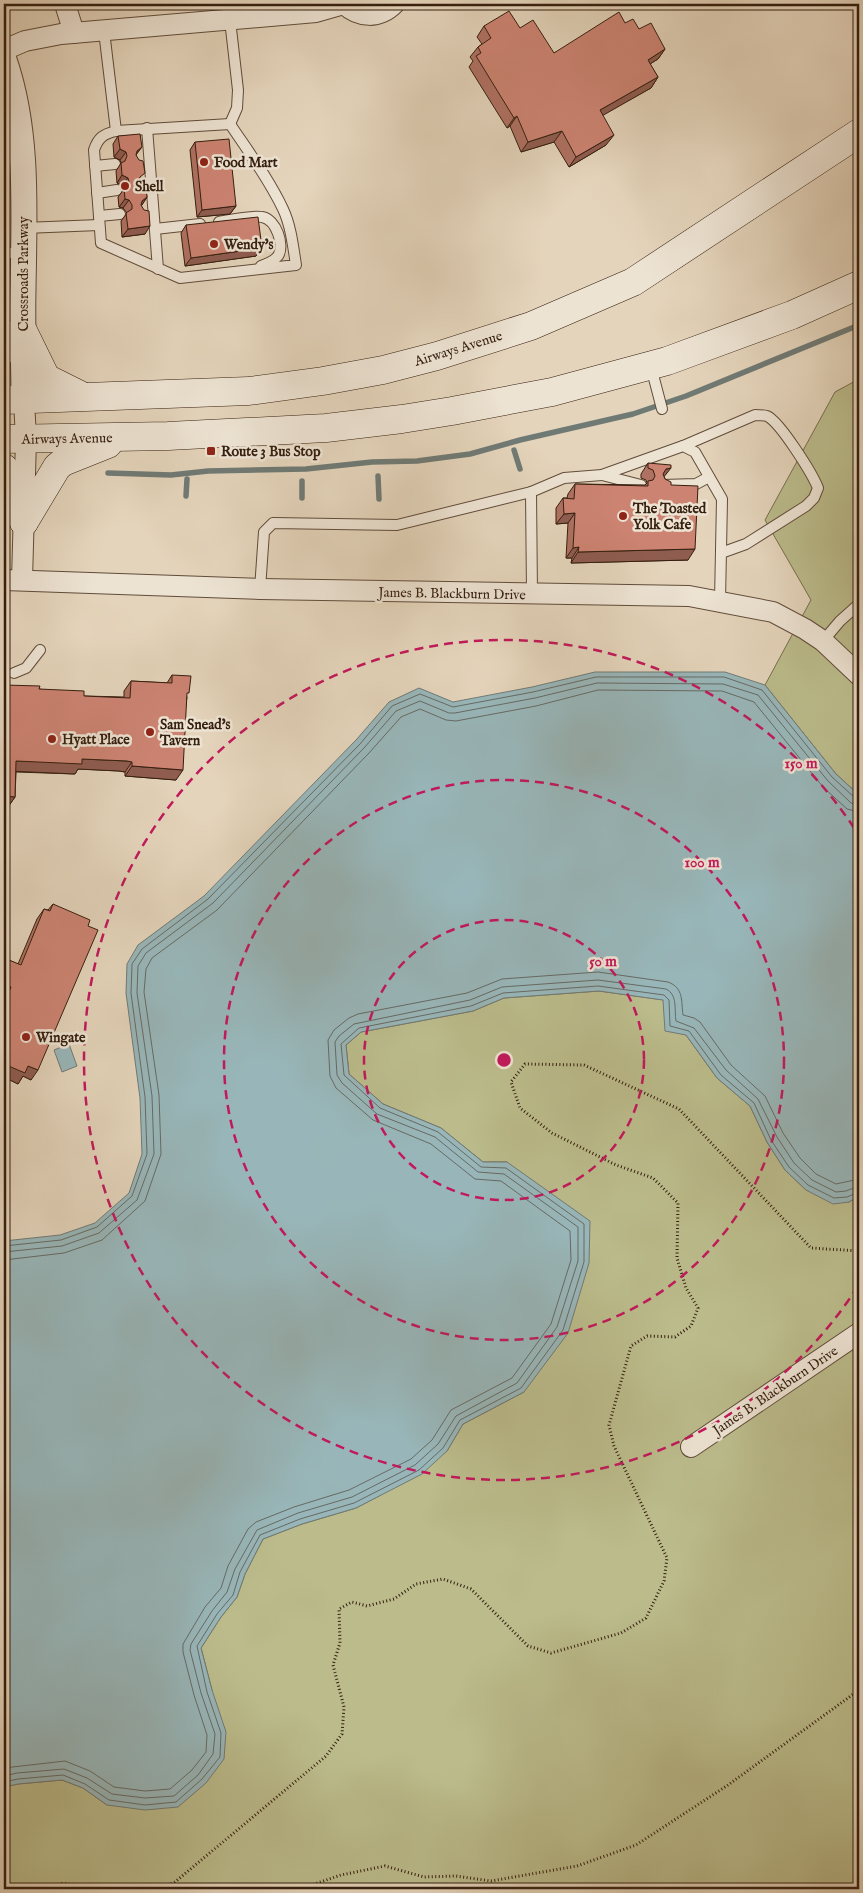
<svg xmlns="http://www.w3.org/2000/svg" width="863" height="1893" font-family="'IM FELL English',serif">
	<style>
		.green { fill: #bbbb8b; stroke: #786d4d }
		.water { fill: #98b6b9; stroke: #707a75 }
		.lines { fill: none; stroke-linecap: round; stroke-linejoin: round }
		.shore { stroke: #666a64; stroke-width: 1 }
		.stream { stroke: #707a75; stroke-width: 5.5 }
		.service-casing { stroke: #614c3a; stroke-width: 12 }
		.minor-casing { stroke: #614c3a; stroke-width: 22 }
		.tertiary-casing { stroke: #614c3a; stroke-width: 27 }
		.secondary-casing { stroke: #351f0f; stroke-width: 29 }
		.path { stroke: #351f0f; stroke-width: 3; stroke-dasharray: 1 2.5; stroke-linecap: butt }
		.service { stroke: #ede3d3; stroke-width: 10 }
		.minor { stroke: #ede3d3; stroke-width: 20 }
		.tertiary { stroke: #ede3d3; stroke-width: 25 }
		.secondary { stroke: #ede3d3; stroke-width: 28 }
		.wall { fill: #af7162; stroke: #351f0f }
		.shaded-wall { fill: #8f5c50; stroke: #351f0f }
		.building { fill: #cc8372; stroke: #351f0f }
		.ring { fill: none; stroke: #c2185b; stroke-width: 2.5; stroke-dasharray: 9 6 }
		.poi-dot { fill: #8f2418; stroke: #ede3d3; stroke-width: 2 }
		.labels { text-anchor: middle; stroke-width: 5; stroke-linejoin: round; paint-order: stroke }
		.poi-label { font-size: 14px; font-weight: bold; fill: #351f0f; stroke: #ede3d3; text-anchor: start }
		.street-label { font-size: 14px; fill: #351f0f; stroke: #ede3d3 }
		.centre { fill: #c2185b; stroke: #ede3d3; stroke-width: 2.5 }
		.ring-label { font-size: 15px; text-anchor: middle; font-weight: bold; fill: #c2185b; stroke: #ede3d3; stroke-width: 5; stroke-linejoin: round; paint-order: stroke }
	</style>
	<rect width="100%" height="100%" fill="#e4d4bb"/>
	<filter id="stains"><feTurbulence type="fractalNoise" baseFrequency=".004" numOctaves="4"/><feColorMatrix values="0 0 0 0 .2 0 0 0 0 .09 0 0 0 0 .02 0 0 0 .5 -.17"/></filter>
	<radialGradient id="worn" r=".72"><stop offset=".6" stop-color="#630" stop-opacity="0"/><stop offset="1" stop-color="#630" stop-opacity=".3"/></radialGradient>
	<g class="green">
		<path d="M859,379V795L836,774L765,685L811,600L765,520L835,392Z"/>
		<path d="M599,991L664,1000L686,1035L717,1078L750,1106L767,1142L785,1170L806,1190L849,1202L859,1196V1889H4V1787L18,1784L62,1780L83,1788L107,1805L212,1690L201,1648L221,1617L237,1597L245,1574L263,1539L302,1524L356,1508L379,1496L447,1451L463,1424L524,1392L507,1162H483L441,1128L383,1104L349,1074L346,1045L361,1032L473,1011L504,998Z"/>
	</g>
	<g class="water">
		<path d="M595,672H725L765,685L836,774L859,795V1196L849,1202L833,1204L806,1190L785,1170L767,1142L750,1106L717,1078L686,1035L665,1031L663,1000L599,991L504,998L473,1011L361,1032L346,1045L349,1074L383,1104L441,1128L483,1162H507L590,1221L589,1263L568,1333L524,1392L463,1424L447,1451L422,1474L356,1508L302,1524L263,1539L245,1574L237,1597L221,1617L201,1648L212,1690L226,1732L224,1759L206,1783L178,1807L145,1810L107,1805L83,1788L62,1780L18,1784L4,1787V1241L60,1235L95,1223L129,1193L142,1154L140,1098L126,993L127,964L138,945L204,896L356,740L389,702L419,688L453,702L532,687Z"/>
		<path d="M69,1044L77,1066L62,1072L54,1050Z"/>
	</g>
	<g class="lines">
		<g class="shore">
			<path d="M4,1246L61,1240L97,1227L132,1196L147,1154L145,1097L131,993L132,964L142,949L208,899L360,744L392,706L420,694L453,707L533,692L596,677H724L762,690L832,777L854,797L859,798"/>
			<path d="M4,1252L62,1246L99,1233L137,1200L154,1154L152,1096L137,993L138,966L146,953L213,903L364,748L396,711L420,701L449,713H455L535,698L597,683L723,684L758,695L828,781L851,803L859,805"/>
			<path d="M4,1260L64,1253L102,1240L145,1201L161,1154L159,1095L144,992L146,969L152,958L217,910L369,753L401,717L420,709L446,720L456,721L536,706L598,690L722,691L754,702L823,787L847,809L859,812"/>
			<path d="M4,1768L65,1761L90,1771L114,1787L145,1791L170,1789L192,1770L206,1752L207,1735L194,1695L183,1652V1644L205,1607L221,1588L228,1566L248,1529L256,1522L294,1507L349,1490L411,1459L432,1440L451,1410L512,1378L551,1324L571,1260L570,1231L501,1181L475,1179L431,1144L373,1120L336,1088L330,1076L328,1040L334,1030L349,1018L358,1014L467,993L502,979L598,972L668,982C684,988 681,1001 683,1015L694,1018L700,1022L731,1065L765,1096L783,1133L800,1158L816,1174L836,1184L859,1179"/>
			<path d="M4,1776L17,1773L64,1769L87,1778L112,1794L145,1798L174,1796L198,1775L213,1754L215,1734L201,1693L190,1650L191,1644L212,1611L227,1592L235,1569L257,1530L298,1513L352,1497L415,1465L438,1444L456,1416L517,1383L557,1327L578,1261V1227L504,1174L478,1172L435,1137L377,1114L342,1083L337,1075L335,1042L339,1036L354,1024L470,1000L502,987L598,980L666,989C678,995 674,1009 676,1021L694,1028L726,1070L758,1099L777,1137L794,1163L812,1180L836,1192L846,1191L859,1186"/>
			<path d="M4,1782L18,1779L63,1775L85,1784L109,1800L145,1805L176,1802L202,1779L220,1757L221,1733L207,1692L197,1646L217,1614L233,1595L240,1572L260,1535L300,1519L354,1503L419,1470L443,1448L460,1420L521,1388L563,1330L584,1262V1224L506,1168L481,1167L438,1132L380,1108L344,1075L341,1044L359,1028L471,1006L503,993L598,986L664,995L669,1000L670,1026L689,1031L721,1075L754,1103L771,1140L789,1167L808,1185L834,1198L847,1197L859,1192"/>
		</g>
		<g class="stream">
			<path d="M514,450L520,469"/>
			<path d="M108,473L171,475L208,471L306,469L372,462L417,461L470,454L520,440L633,414L686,396L859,325"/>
			<path d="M378,476L379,499"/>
			<path d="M186,496L187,479"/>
			<path d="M302,498V481"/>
		</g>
		<g class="service-casing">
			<g id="service">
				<path d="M230,20L238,90L237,108L230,124"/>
				<path d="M104,31L116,131"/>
				<path d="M230,124C248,151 269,179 283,209C291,226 293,246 296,265L180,278L101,243L94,150C98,138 103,134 116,131Z"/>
				<path d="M147,128L158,269"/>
				<path d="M95,166L115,164"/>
				<path d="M97,193L117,190"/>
				<path d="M99,216L120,214"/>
				<path d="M219,222C230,220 253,215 262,217C276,219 285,245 278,256C274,261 267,264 261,266"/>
				<path d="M24,228L99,225"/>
				<path d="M155,229L200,224"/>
				<path d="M4,253H23"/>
				<path d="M651,367L662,409"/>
				<path d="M683,446L755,415C758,415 763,415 767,416C780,422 812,473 818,488L814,498L806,506L746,544L721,553"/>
				<path d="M602,475L641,485"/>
				<path d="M663,485L696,484L709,477"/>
				<path d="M531,492L532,593"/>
				<path d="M260,589L264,532L273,523L397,525L531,492L564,478L602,475L683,446L695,452L722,499L720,601"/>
				<path d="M823,641L840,621L859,604"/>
				<path d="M14,673L26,668L40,650"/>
			</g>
		</g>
		<g class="minor-casing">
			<g id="minor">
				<path d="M65,4L74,33"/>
				<path d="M344,4C359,18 379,19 394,4"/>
				<path d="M4,50L25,41L61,34L316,12L344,4"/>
				<path d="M4,580L260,589L689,596L773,612L805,629L823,641L859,675"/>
				<path d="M22,580L26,439L24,400"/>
				<path d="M691,1447L859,1333"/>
			</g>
		</g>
		<g class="tertiary-casing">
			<path id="tertiary" d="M4,60C29,132 24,214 23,290C22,327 24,363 24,400"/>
		</g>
		<g class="secondary-casing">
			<g id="secondary">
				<path d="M4,350L22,329L46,378L82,396"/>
				<path d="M4,400L249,391L323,381L383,370L437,356L531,326L633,282L859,133"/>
				<path d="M4,439L168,436L326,428L402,419L452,411L552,392L667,361L792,315L859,285"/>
				<path d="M4,468L24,522"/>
				<path d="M24,522L57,467L63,462L108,444"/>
			</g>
		</g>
		<g class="path">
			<path d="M45,1889L63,1883L88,1889"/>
			<path d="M158,1889L175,1882L326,1756L342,1734L344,1707L333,1665L340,1643L339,1609L352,1602L367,1606L394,1599L416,1584L443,1579L471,1589L528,1646L551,1653L621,1633L646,1618L664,1581L667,1558L614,1446L609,1425L631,1346L647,1336L675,1337L691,1326L698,1308L686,1288L677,1258L678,1203L653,1178L616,1165L552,1133L520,1108L511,1082L525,1064L584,1065L679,1109L811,1248L859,1251"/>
			<path d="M300,1889L341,1875L385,1866L424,1877L456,1876L491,1881L577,1866L636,1845L728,1785L859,1690"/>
		</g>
		<use href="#service" class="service"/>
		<use href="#minor" class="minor"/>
		<use href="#tertiary" class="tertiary"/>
		<use href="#secondary" class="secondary"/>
	</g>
	<g class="wall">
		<path d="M625,23L639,29L665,49L658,59L650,64L658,77L651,88L602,115L606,145L569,167L554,142L521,152L510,126L507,128L469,67L473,61L470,57L478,47L482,44L477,37L484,26L520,28L554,53Z"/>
		<path d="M118,136L136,155L139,181L147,197L141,206L145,234L122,237L121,221L127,213L123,208L119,207L118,197L124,189L122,185L117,183L116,171L121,163L120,160L114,157L113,144Z"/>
		<path d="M195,142L236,206L230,214L197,217L190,150Z"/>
		<path d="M186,225L262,248L256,256L185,266L181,233Z"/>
		<path d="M648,463L664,477L665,479L671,485L688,560L571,563L572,558H566L568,523L556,524V508L563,498H567L568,494L575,484L645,485L647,483L646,480L641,478V474Z"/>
		<path d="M172,675L187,697L176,780L125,776V772L119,771L78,769L75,774L16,772L15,797L8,807H4L39,689L84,696L124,697V691L131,681L167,683Z"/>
		<path d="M53,904L88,926L31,1080L23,1076L18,1084L4,1077V958L18,964L37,919L44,909L48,910Z"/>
	</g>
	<g class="shaded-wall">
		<path d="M665,49L658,59L640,70L648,60Z"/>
		<path d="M658,77L651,88L593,121L600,110Z"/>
		<path d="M517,116L510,126L507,128L514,118Z"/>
		<path d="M562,131L554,142L521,152L528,142Z"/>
		<path d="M614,135L606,145L569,167L576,157Z"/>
		<path d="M142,147L136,155L131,159L137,151Z"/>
		<path d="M120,149L126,152L120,160L114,157Z"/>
		<path d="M122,175L128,178L122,185L117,183Z"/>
		<path d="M147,197L142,205L136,209L142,201Z"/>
		<path d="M125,199L129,200L123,208L119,207Z"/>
		<path d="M236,206L230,214L197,217L202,210Z"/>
		<path d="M150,226L145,234L122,237L128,229Z"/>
		<path d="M262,248L256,256L185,266L191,258Z"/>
		<path d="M671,468L663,478L659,479L666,469Z"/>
		<path d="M575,513L568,523L556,524L564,514Z"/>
		<path d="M579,547L572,558H566L573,548Z"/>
		<path d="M695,549L688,560L571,563L578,552Z"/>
		<path d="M82,759L127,761L132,762L125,772L119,771L78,769L75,774L9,771L16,761Z"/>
		<path d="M132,766L183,770L176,780L125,776Z"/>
		<path d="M4,796L15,797L8,807H4Z"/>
		<path d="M4,1064L28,1066L38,1070L31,1080L23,1076L18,1084L4,1077Z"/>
	</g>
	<g class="building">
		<path d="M509,11L520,28L533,20L554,53L619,12L625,23L633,19L639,29L651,23L665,49L648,60L658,77L600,110L614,135L576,157L562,131L528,142L517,116L514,118L476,56L481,53L478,47L491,38L484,26Z"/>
		<path d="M140,134L142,147L137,151L136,155L139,160L143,161L145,173L140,177L139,181L142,186L146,187L147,197L142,201L141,205L144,210L149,211L150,226L128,229L126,213L132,209V205L129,200L125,199L124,189L127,187L129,182L128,178L122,175L121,163L125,161L127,156L126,152L120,149L118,136Z"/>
		<path d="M229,139L236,206L202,210L195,142Z"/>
		<path d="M258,217L262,248L191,258L186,225Z"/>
		<path d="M648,463L671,465V468L666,469L663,474L665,479L671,482V485L698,486L695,549L578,552L579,547L573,548L575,513L564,514L563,498L574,499L575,484L648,486V481L653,480L655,476L653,470L648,468Z"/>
		<path d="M172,675L191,676L189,693H187L183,770L132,766V762L127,761L82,759V764L16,761L15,797L4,796V685L40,686L39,689L84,691V696L130,698L131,681L172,683Z"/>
		<path d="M53,904L90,920L88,926L98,930L38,1070L28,1066L25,1073L4,1064V1004L11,987L4,984V958L21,965L44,909L50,911Z"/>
	</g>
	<g class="ring">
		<circle cx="504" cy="1060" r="140"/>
		<circle cx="504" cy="1060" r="280"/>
		<path d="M858 1286A420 420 0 1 1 858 834"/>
	</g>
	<g class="poi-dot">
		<circle cx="204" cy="162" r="5"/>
		<circle cx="125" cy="186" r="5"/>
		<circle cx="214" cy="244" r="5"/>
		<rect x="206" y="446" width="10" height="10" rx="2.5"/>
		<circle cx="623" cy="516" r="5"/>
		<circle cx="150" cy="732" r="5"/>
		<circle cx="52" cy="739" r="5"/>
		<circle cx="26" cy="1037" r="5"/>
	</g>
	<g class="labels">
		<g class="poi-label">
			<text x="214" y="167">Food Mart</text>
			<text x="135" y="191">Shell</text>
			<text x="224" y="249">Wendy's</text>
			<text x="221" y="456">Route 3 Bus Stop</text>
			<text x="633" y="513">The Toasted<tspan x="633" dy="16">Yolk Cafe</tspan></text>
			<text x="160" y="729">Sam Snead's<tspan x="160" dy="16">Tavern</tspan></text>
			<text x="62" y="744">Hyatt Place</text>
			<text x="36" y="1042">Wingate</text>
		</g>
		<g class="street-label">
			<text transform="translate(23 274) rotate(-90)" y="5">Crossroads Parkway</text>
			<text transform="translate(458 348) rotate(-17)" y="5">Airways Avenue</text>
			<text transform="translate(67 438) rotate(-1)" y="5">Airways Avenue</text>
			<text transform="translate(452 593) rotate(1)" y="5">James B. Blackburn Drive</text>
			<text transform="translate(775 1390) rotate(-34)" y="5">James B. Blackburn Drive</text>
		</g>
	</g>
	<circle cx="504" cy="1060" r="8" class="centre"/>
	<g class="ring-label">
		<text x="801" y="768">150 m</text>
		<text x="702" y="867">100 m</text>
		<text x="603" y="966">50 m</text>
	</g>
	<rect width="863" height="1893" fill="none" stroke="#e4d4bb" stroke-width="20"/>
	<rect x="5" y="5" width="853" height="1883" fill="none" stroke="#351f0f" stroke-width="2.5"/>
	<rect x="10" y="10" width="843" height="1873" fill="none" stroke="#351f0f"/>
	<rect width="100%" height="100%" filter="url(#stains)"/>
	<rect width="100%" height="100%" fill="url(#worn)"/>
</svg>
